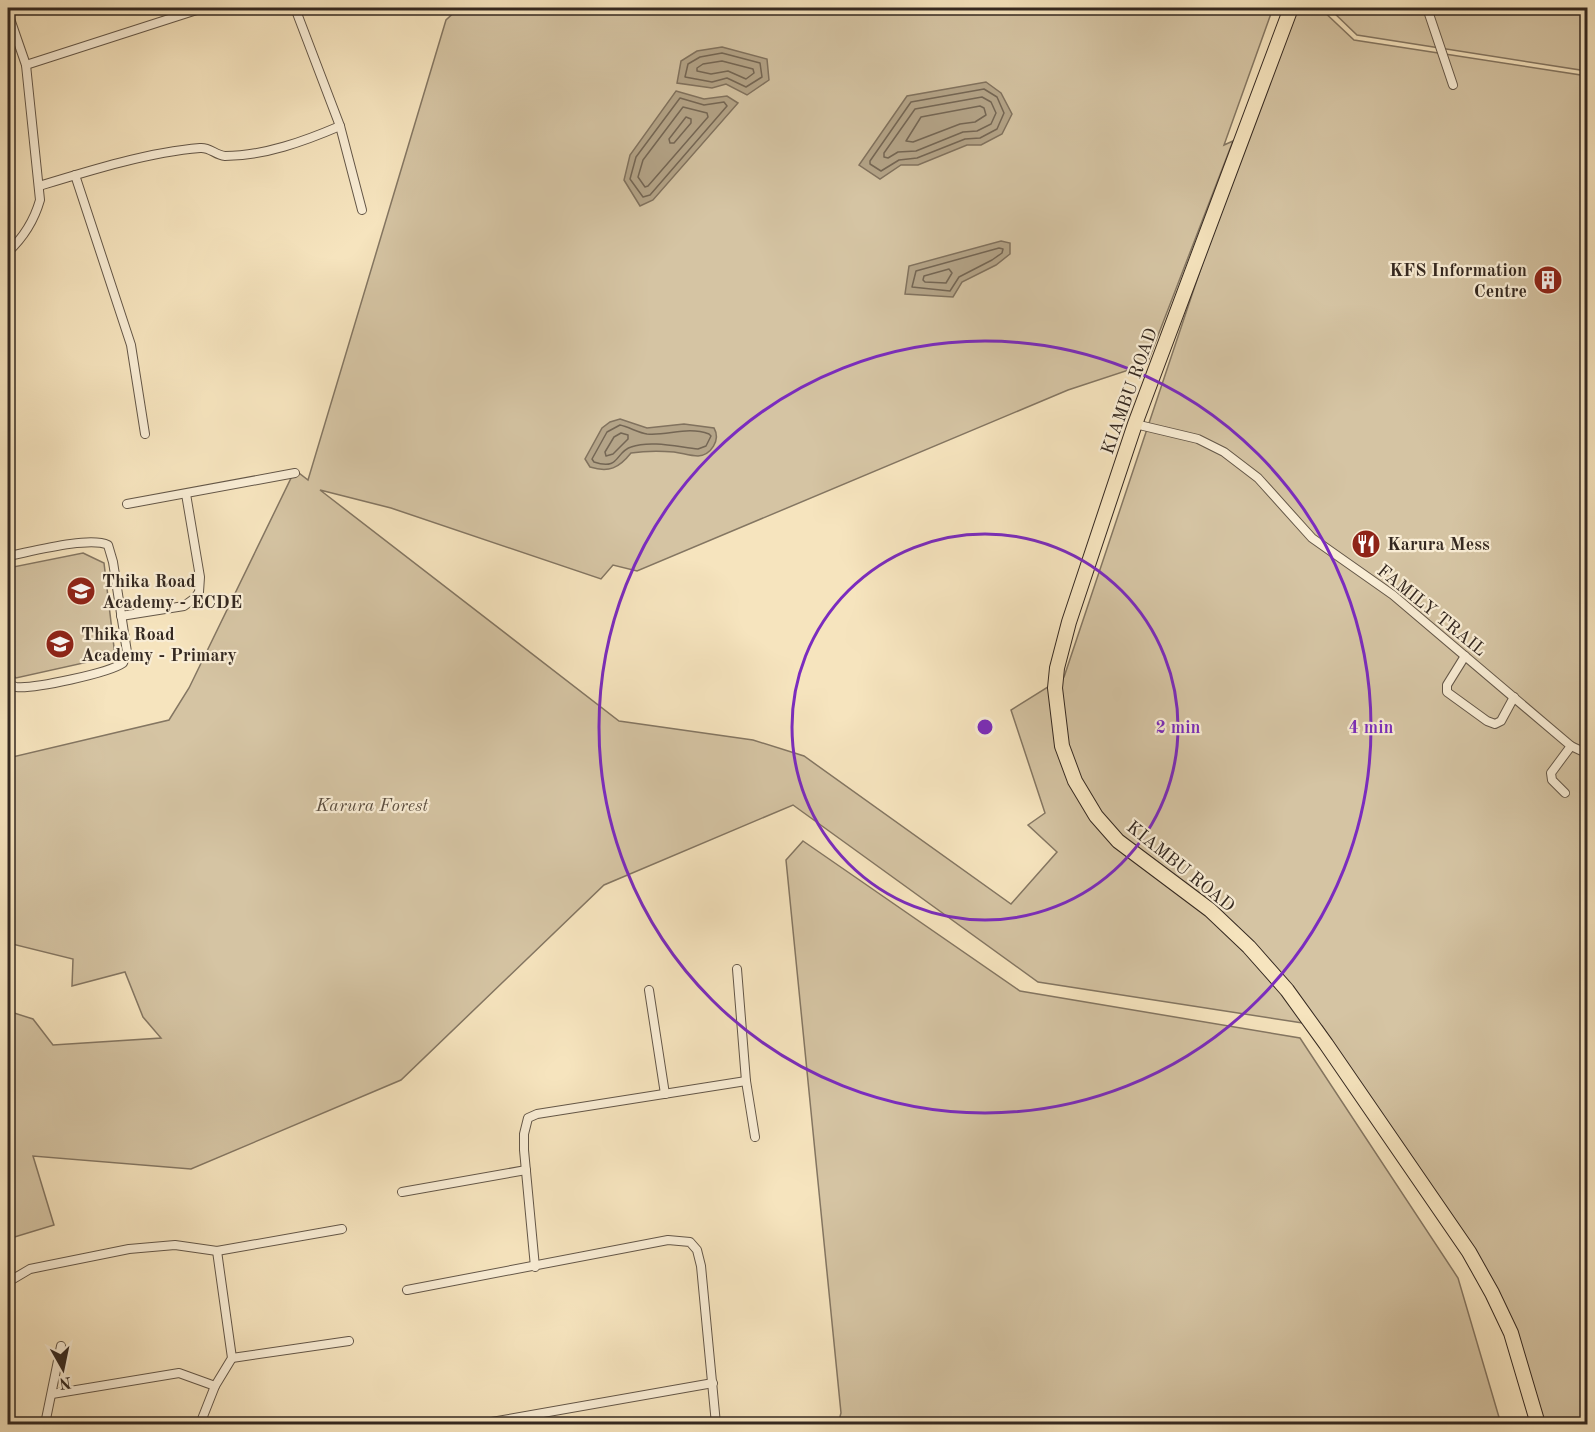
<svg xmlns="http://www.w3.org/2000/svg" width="1595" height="1432" font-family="'Old Standard TT',serif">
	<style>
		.green { fill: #d5c4a3; stroke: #847662; stroke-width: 1.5 }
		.water { fill: #b4a488; stroke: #81725e; stroke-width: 1.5 }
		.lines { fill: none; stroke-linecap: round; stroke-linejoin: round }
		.shore { stroke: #746654; stroke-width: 1.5 }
		.minor-casing { stroke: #645748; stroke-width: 10 }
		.trunk-casing { stroke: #342820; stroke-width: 16 }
		.minor { stroke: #f9edd5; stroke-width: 8 }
		.trunk { stroke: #f6e4be; stroke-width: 14 }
		.ring { fill: none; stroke: #7b2cbf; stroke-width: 3 }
		.labels { text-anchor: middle; stroke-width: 4.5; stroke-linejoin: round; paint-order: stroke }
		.poi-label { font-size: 18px; font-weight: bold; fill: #342820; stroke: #f9edd5; text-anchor: start }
		.street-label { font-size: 18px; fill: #342820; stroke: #f9edd5 }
		.park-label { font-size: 18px; font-style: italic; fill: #5c4f41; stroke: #f9edd5 }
		.centre { fill: #7b2cbf; stroke: #f9edd5; stroke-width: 3 }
		.ring-label { font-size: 18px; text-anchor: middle; font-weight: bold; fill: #7b2cbf; stroke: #f9edd5; stroke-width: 4.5; stroke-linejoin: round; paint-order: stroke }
	</style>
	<rect width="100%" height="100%" fill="#f6e4be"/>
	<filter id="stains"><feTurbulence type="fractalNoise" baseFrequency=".00333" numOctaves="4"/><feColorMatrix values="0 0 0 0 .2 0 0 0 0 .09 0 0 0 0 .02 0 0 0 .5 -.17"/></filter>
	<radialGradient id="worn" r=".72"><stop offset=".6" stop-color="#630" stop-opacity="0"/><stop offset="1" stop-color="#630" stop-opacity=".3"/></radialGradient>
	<g class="green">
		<path d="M459,8H1273L1224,145L1233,141L1147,364L1068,390L637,571L613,565L601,579L391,508L320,490L619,721L753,740L804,756L1011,904L1057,852L1028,825L1045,813L1011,710L1064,677L1288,8H1320L1354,40L1587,76V1424H1535L1483,1267L1322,1026L1038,982L793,805L604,885L401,1080L191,1169L33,1156L54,1225L8,1239V1011L33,1019L53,1045L161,1038L143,1017L125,972L72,986L73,959L8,943V758L169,720L189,688L295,470L308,480L446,20Z"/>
		<path d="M1329,8H1587V71L1357,35Z"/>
		<path d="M83,553L104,563L115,656L16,678L8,670V568Z"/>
		<path d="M803,841L1020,991L1300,1038L1458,1278L1501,1424H838L841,1413L786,860Z"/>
	</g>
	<g class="water">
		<path d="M722,47L767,59L769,80L747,95L726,84L712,88L677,83L681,61L697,51Z"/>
		<path d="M986,82L1001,93L1012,114L1002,134L981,145H967L918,165H901L880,179L859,165L907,96Z"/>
		<path d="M676,91L704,99L727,96L738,103L653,200L640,206L624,180L630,155Z"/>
		<path d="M1001,241L1010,243V254L996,265L962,282L953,297L905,294L909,266Z"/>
		<path d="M620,419L647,428L684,424L714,428C721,440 711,455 698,456C690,456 682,453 674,452C660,451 645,451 631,453C619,468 609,473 590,467L585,459L602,428L610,422Z"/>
	</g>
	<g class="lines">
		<g class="shore">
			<path d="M722,53L760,63L762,77L746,87L727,78L712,82L685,77L688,64L700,57Z"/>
			<path d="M722,61L753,69L754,73L746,79L728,71L711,74L697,71V68L703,64Z"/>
			<path d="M984,89L997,97L1004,113L997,129L980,138L965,139L917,158L899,160L881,171L870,164V161L911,102Z"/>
			<path d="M982,97L991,102L996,113L991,124L977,131L963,132L916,151L898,152L888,158L884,157V153L915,109Z"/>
			<path d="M680,98L704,105L724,102L727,106L650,195L643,197L630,179L636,157Z"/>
			<path d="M980,106L984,108L986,115L975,122L960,124L913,142L906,141L921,117Z"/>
			<path d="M683,107L707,113L708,117L648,186L645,187L638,177L643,160Z"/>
			<path d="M686,117L691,119V123L674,143H670L669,139Z"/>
			<path d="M999,248L1003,249L1002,253L992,260L959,277L950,291L912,287L916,271Z"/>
			<path d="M949,269L952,273L946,283L925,282L923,280L924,276Z"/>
			<path d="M620,425C629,427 639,433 647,434C668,436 687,426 709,434L711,436L706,446L698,449C678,447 651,440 631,447C615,452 620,471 594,462L592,459L607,432Z"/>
			<path d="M621,433L628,435V439L613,454L606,456L605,452L614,437Z"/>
		</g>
		<g class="minor-casing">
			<g id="minor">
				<path d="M295,8L340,126L362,210"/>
				<path d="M1427,8L1453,85"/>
				<path d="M8,13L26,65L40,200C34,221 24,237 8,252"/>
				<path d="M26,65L203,8"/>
				<path d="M75,175L131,345L145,434"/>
				<path d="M39,186C88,171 149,152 200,148C210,147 215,155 225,156C264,156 305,141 340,126"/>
				<path d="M1135,424L1198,439L1224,452L1258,478L1312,538L1393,595L1571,746L1588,754"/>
				<path d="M127,504L295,473"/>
				<path d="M8,556C30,552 89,536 108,545L113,562L127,652L123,663C109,673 34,689 16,687C12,686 11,685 8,683"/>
				<path d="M121,616L184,606L195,598L199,592L200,577L186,494"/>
				<path d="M1465,656L1447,685V692L1487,721L1495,724L1501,721L1514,697"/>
				<path d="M1565,793L1552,780L1551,773L1571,746"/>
				<path d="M737,969L746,1081L755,1137"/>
				<path d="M649,990L665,1094"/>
				<path d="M402,1192L526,1170"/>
				<path d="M535,1267L524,1150V1134L528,1118L537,1114L746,1081"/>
				<path d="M8,1282L30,1269L129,1249L175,1245L217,1251L342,1229"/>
				<path d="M407,1290L668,1240L690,1242L697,1250L701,1266L716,1424"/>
				<path d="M232,1358L349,1341"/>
				<path d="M52,1394L179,1373L215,1386"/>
				<path d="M45,1424L61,1346"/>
				<path d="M200,1424L215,1386L232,1358L217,1251"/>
				<path d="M480,1424L713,1383"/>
			</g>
		</g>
		<g class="trunk-casing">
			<path id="trunk" d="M1291,8L1135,424L1069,622L1057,668L1055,688L1062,746L1075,781L1096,816L1118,841L1210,910L1249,947L1287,990L1326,1044L1469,1252L1492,1293L1511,1333L1538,1424"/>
		</g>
		<use href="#minor" class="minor"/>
		<use href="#trunk" class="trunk"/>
	</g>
	<g class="ring">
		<circle cx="985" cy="727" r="193"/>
		<circle cx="985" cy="727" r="386"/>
	</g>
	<defs>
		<g id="building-disc" transform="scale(1.5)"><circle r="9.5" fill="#8f2418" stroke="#f9edd5"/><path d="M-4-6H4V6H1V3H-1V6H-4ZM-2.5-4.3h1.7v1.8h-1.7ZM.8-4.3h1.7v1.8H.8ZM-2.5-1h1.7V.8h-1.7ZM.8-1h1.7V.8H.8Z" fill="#fff"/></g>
		<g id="restaurant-disc" transform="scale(1.5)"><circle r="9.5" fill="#8f2418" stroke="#f9edd5"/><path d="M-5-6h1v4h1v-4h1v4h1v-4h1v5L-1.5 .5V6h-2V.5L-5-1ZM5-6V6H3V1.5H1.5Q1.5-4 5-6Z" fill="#fff"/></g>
		<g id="school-disc" transform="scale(1.5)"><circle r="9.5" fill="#8f2418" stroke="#f9edd5"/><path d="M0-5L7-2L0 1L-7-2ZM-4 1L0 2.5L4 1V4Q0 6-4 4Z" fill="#fff"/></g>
	</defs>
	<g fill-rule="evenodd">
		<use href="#building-disc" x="1548" y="280"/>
		<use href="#restaurant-disc" x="1366" y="544"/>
		<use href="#school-disc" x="81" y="591"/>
		<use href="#school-disc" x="60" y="644"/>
	</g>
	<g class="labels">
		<g class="poi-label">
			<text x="1527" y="276" text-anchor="end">KFS Information<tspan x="1527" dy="21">Centre</tspan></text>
			<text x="1387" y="550">Karura Mess</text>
			<text x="102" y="587">Thika Road<tspan x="102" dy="21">Academy - ECDE</tspan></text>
			<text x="81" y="640">Thika Road<tspan x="81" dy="21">Academy - Primary</tspan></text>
		</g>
		<g class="street-label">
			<text transform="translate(1129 391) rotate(-70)" y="6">KIAMBU ROAD</text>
			<text transform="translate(1432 610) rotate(39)" y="6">FAMILY TRAIL</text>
			<text transform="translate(1181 866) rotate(39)" y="6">KIAMBU ROAD</text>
		</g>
		<g class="park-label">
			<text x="372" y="811">Karura Forest</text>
		</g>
	</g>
	<circle cx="985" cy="727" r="9" class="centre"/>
	<g class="ring-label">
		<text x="1178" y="733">2 min</text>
		<text x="1371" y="733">4 min</text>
	</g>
	<rect width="1595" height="1432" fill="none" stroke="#f6e4be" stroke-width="30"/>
	<rect x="9" y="9" width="1577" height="1414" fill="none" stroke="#342820" stroke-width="3"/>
	<rect x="15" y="15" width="1565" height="1402" fill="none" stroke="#342820" stroke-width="1.5"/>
	<g transform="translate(63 1369) rotate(171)" stroke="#f9edd5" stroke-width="4.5" paint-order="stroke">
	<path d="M0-4.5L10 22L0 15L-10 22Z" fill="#342820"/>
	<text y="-9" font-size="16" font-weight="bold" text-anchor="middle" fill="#342820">N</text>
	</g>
	<rect width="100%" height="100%" filter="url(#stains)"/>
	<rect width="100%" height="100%" fill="url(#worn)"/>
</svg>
